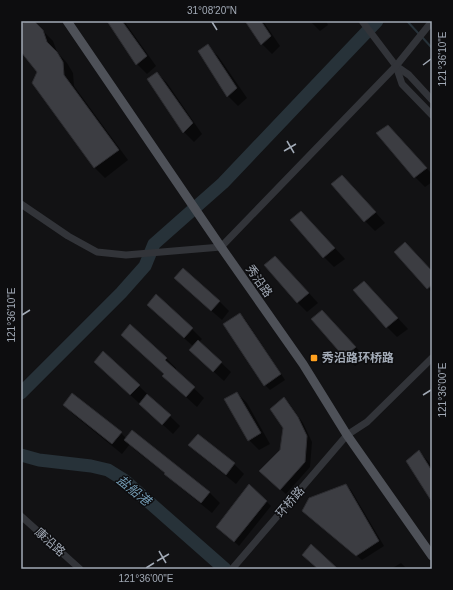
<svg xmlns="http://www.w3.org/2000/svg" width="453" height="590" font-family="Helvetica,'Noto Sans SC',sans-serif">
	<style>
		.shadow { fill: #0007 }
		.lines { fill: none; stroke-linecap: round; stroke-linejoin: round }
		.stream { stroke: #273239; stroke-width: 2 }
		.river { stroke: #273239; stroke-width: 13 }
		.building { fill: #3c3d42; stroke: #2c2c30 }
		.minor { stroke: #323439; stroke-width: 7 }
		.major { stroke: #4e5158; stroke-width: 9 }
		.ticks { fill: none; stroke: #a2aab6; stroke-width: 1.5 }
		.poi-dot { fill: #ffa01f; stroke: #0d0d0f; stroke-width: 1.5 }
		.labels { text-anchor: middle; stroke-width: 3; stroke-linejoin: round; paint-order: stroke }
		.street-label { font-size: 12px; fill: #a2aab6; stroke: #0d0d0f }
		.poi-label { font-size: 12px; font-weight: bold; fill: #a2aab6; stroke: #0d0d0f; text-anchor: start }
		.water-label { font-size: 13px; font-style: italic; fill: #749cb5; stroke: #0d0d0f }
		.neatline { fill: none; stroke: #a2aab6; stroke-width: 1.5 }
		.ticks-label { font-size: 10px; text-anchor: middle; fill: #a2aab6 }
	</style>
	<rect width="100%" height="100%" fill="#121214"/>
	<g class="shadow">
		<path d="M29,21H33L53,41L57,52L67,63L73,73L74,86L128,160L105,178L95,168L33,83L38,72L21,50V44L23,42L21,36V26Z"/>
		<path d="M108,21H124L156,66L147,74L137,64Z"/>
		<path d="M247,21H263L280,46L272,54L262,44Z"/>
		<path d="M310,21H326L328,25L320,31Z"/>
		<path d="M207,46L218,56L247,98L238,106L228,96L199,52Z"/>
		<path d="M157,73L167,83L202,134L194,142L184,132Z"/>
		<path d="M378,133L398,137L432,174V182L425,187L415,177Z"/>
		<path d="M352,186L385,223L375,231L365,221Z"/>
		<path d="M311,222L345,259L334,267L324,257Z"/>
		<path d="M285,267L318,303L307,312L297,302Z"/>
		<path d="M432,287V293L429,289Z"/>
		<path d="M185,288L219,301L229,311L222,320Z"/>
		<path d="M374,292L408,329L397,337L387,327Z"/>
		<path d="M322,311L366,358L355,366L345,356Z"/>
		<path d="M240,314L245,319L285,380L270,390L265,385Z"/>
		<path d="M158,315L192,329L202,339L199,342L231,372L224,381L201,360L194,347Z"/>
		<path d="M132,345L166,358L176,368L175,370L204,398L197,407L174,386L165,374Z"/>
		<path d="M105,372L139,386L180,426L173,434Z"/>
		<path d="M237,393L247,403L270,444L259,450L249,440Z"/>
		<path d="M284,398L289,403L303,423L312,442L310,467L286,494L265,476L281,450L285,428Z"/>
		<path d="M64,405L121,433L126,438L132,431L210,493L220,503L212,513L176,484L166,474L135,450L130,444L122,454L74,415Z"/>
		<path d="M190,445L234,464L244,474L236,484L200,455Z"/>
		<path d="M419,452L429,462L432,467V500Z"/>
		<path d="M346,485L351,490L384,546L362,560L309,516Z"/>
		<path d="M266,501L271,506L239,546L223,531Z"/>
		<path d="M401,563L407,569H391Z"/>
	</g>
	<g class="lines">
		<g class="stream">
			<path d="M407,21L419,34"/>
			<path d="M422,37L432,48"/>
		</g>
		<g class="river">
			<path d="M21,393L121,293L145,266L154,244L223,183L377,21"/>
			<path d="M21,455L39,460L91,466L108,470L124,480L225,569"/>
		</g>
	</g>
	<g class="building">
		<path d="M27,21H34L43,30L47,42L57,52L63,62L64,75L119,150L94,168L32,83L37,72L21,52V42L22,41L21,39V24Z"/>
		<path d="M107,21H122L147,56L136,65Z"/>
		<path d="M245,21H261L271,36L261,45Z"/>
		<path d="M208,44L237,88L227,97L198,51Z"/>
		<path d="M157,72L193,123L183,133L147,79Z"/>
		<path d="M388,125L427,168L414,178L376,133Z"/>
		<path d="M342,175L376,212L364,222L331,184Z"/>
		<path d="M301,211L335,248L323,258L290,220Z"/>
		<path d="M405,242L432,271V285L427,289L394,252Z"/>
		<path d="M275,256L309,293L297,303L264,265Z"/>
		<path d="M183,268L220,301L211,311L174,278Z"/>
		<path d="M364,281L398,318L386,328L353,290Z"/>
		<path d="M156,294L193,328L184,338L147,305Z"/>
		<path d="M322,310L356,347L344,357L311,319Z"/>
		<path d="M240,313L281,374L264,386L223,324Z"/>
		<path d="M130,324L167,358L165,360L195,387L186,397L162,376L164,374L121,335Z"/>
		<path d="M198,340L222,362L213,372L189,350Z"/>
		<path d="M103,351L140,385L130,395L94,362Z"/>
		<path d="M237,392L261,433L248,441L224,399Z"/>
		<path d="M72,393L122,432L112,444L63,405Z"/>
		<path d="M147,394L171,415L162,425L139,404Z"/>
		<path d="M284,397L298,417L307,436L305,462L280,490L259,471L280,450L283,428L270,409Z"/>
		<path d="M132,430L210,492L201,503L164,474L165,473L124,440Z"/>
		<path d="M198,434L235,463L226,475L188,445Z"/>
		<path d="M419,450L432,471V502L406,461Z"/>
		<path d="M249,484L267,501L234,542L216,527Z"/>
		<path d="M346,484L379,541L356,556L302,511L309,498Z"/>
		<path d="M311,544L338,569H318L302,555Z"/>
	</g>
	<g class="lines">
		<g class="minor">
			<path d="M362,21L396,66L409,75L432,100"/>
			<path d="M396,66L402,84L432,115"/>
			<path d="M21,204L68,236L97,252L126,255L221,247L396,66L429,25"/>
			<path d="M21,516L80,569"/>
			<path d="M232,569L347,435L367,422L432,358"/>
		</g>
		<path class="major" d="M67,21L221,247L303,364L347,435L432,556"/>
	</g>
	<path class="ticks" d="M212,22L217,30M423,65L431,59M287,141L294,153M284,151L296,144M22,315L30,310M423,395L431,390M159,551L166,563M157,561L169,554M146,568L154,563"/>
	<rect class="poi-dot" x="310" y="354" width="8" height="8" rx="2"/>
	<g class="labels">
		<g class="street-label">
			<text transform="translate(259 281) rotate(55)" y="4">秀沿路</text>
			<text transform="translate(290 502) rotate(-49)" y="4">环桥路</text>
			<text transform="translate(50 542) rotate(42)" y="4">康沿路</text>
		</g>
		<g class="poi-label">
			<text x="322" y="362">秀沿路环桥路</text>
		</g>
		<g class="water-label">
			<text transform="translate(134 490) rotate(39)" y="5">盐船港</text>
		</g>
	</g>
	<rect width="453" height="590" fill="none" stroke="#0d0d0f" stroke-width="44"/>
	<rect x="22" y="22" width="409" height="546" class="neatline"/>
	<g class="ticks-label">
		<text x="212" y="14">31°08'20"N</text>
		<text transform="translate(442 59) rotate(-90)" y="4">121°36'10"E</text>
		<text transform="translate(11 315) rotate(-90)" y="4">121°36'10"E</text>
		<text transform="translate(442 390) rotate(-90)" y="4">121°36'00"E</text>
		<text x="146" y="582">121°36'00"E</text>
	</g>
</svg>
